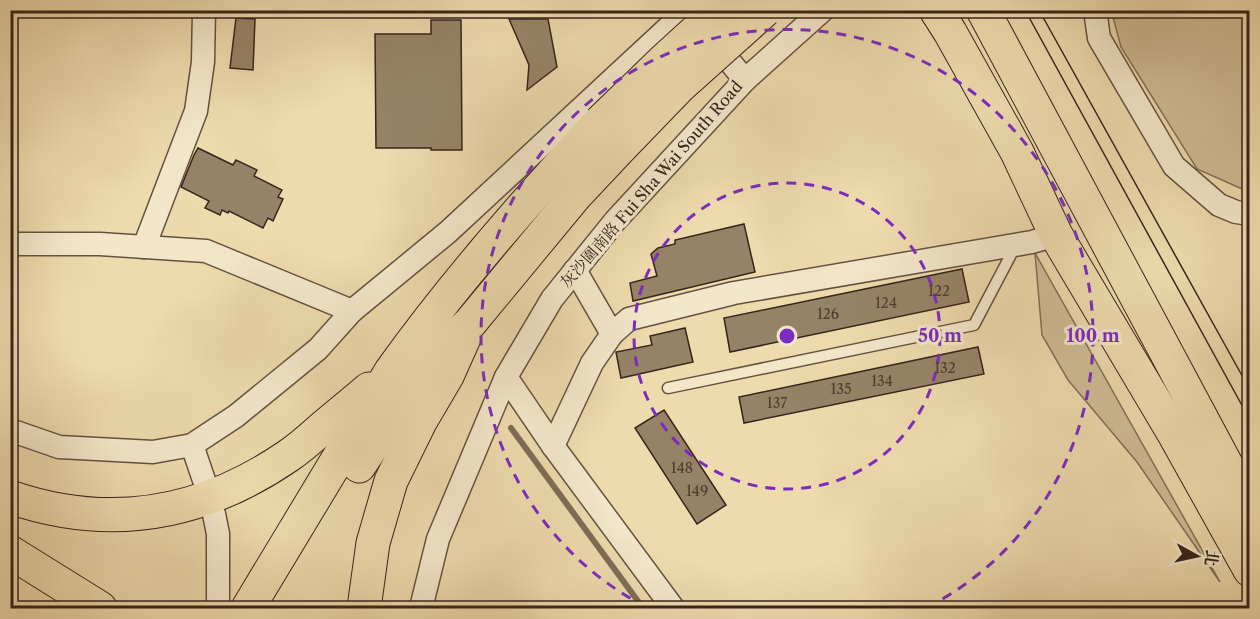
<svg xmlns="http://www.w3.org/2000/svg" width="1260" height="619" font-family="'Libre Caslon Text','Noto Serif TC',serif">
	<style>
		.green { fill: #cebb94; stroke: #827058; stroke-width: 1.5 }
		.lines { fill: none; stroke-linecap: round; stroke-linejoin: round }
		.stream { stroke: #7f6c56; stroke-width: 6 }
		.building { fill: #968367; stroke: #37251c; stroke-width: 1.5 }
		.lane-casing { stroke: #645240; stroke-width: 13 }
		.street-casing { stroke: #645240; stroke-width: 25 }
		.primary-casing { stroke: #37251c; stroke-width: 35 }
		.highway-casing { stroke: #37251c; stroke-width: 35 }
		.lane { stroke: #f3e7ca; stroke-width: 10 }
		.street { stroke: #f3e7ca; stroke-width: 22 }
		.primary { stroke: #eddaad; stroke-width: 33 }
		.highway { stroke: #eddaad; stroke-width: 33 }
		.tram { stroke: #37251c; stroke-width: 1.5 }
		.highway-bridge-casing { stroke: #37251c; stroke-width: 35; stroke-linecap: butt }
		.highway-bridge { stroke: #eddaad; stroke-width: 33 }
		.ring { fill: none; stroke: #7b2cbf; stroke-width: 3; stroke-dasharray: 10 8 }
		.labels { text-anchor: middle; stroke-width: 6; stroke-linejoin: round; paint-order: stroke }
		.number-label { font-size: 14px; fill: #4f3c2f }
		.street-label { font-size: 16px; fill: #37251c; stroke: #f3e7ca }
		.centre { fill: #7b2cbf; stroke: #f3e7ca; stroke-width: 3 }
		.ring-label { font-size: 18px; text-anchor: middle; font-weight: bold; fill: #7b2cbf; stroke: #f3e7ca; stroke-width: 6; stroke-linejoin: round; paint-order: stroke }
	</style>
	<rect width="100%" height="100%" fill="#eddaad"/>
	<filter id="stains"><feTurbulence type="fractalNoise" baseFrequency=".00333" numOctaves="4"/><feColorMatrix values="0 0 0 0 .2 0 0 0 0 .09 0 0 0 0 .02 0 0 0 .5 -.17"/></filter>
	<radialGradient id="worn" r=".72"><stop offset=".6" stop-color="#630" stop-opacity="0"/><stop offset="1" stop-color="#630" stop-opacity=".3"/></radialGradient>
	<g class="green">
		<path d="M1114,11H1249V192L1197,169L1121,47L1113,17Z"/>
		<path d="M1035,253L1220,582L1137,462L1068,380L1042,335Z"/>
	</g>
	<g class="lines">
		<path class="stream" d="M511,428L643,608"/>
	</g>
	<g class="building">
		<path d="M236,18L255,19L253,70L230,68Z"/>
		<path d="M509,19H548L557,67L527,90L529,65Z"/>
		<path d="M431,20H461L462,150H431V148H376L375,34H431Z"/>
		<path d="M198,148L233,165L236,160L257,170L254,176L282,190L278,197L283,199L273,221L268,218L263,228L229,211L228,213L222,210L220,215L205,208L209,201L181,187L194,155Z"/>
		<path d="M744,224L755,272L633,301L630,283L657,276L651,254L658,248L675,244V240Z"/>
		<path d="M962,269L969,302L730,352L724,318Z"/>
		<path d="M685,328L693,362L621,378L616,352L652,345L650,336Z"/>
		<path d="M978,347L984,374L744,423L739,397Z"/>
		<path d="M664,410L726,505L697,524L635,428Z"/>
	</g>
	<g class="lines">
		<g class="lane-casing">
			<path id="lane" d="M668,388L974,325L1016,245"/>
		</g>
		<g class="street-casing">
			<g id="street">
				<path d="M1095,10L1099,38L1174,166L1219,205L1236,212L1250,214"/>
				<path d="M10,244H100L206,251L352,311"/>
				<path d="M144,247L196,111L203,62L204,10"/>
				<path d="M575,270L612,334"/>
				<path d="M506,377L553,446L673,608"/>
				<path d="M10,430L59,447L153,452L192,445L236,416L318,349L352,311L448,232L683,14L691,15L745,80"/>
				<path d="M192,445L207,489"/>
				<path d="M553,446L592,363L612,334L629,319L734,293L1032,242L1056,235"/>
				<path d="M214,514L218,534V608"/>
				<path d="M421,608L438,539L506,377L552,299L615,221L745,80L823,10"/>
			</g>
		</g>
		<g class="primary-casing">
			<g id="primary">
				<path d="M936,10L950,32L1017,152L1056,235L1173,432L1250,570"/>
				<path d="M983,10L1250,509"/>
			</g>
		</g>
		<g class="highway-casing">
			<g id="highway">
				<path d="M359,466L425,366L470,323L575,196L622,146"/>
				<path d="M10,497C109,531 202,515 288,456C300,448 310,439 320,430C336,416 353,403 369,389"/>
				<path d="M10,552L100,608"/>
				<path d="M248,608L391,371C454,283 526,201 600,122"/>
				<path d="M364,608L373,543L391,481L420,422L447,376L464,338"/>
			</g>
		</g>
		<use href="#lane" class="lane"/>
		<use href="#street" class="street"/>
		<use href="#primary" class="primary"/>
		<use href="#highway" class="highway"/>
		<g class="tram">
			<path d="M1025,10L1250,420"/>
			<path d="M1039,10L1250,390"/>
		</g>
		<g class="highway-bridge-casing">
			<g id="highway-bridge">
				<path d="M600,122L662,62L719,10"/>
				<path d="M622,146L679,87L765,10"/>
			</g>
		</g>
		<use href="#highway-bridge" class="highway-bridge"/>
	</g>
	<g class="ring">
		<circle cx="787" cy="336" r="153"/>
		<path d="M646 607A306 306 0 1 1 928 607"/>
	</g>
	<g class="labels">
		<g class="number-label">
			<text x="939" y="296">122</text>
			<text x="886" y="308">124</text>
			<text x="828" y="319">126</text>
			<text x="945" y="373">132</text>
			<text x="882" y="386">134</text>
			<text x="841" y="394">135</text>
			<text x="777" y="408">137</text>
			<text x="682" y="473">148</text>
			<text x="697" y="496">149</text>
		</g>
		<g class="street-label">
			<text transform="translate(651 184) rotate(-49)" y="6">灰沙圍南路 Fui Sha Wai South Road</text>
		</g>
	</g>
	<circle cx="787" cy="336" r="9" class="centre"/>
	<g class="ring-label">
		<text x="940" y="342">50 m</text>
		<text x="1093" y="342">100 m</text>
	</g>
	<rect width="1260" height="619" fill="none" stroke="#eddaad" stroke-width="36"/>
	<rect x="12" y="12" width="1236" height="595" fill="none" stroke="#37251c" stroke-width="3"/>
	<rect x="18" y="18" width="1224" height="583" fill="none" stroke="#37251c" stroke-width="1.5"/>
	<g transform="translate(1197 556) rotate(98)" stroke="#f3e7ca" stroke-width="4.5" paint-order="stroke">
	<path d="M0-4.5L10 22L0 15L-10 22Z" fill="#37251c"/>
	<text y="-9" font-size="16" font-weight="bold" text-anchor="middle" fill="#37251c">北</text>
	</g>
	<rect width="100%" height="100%" filter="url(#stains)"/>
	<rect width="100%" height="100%" fill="url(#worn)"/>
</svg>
